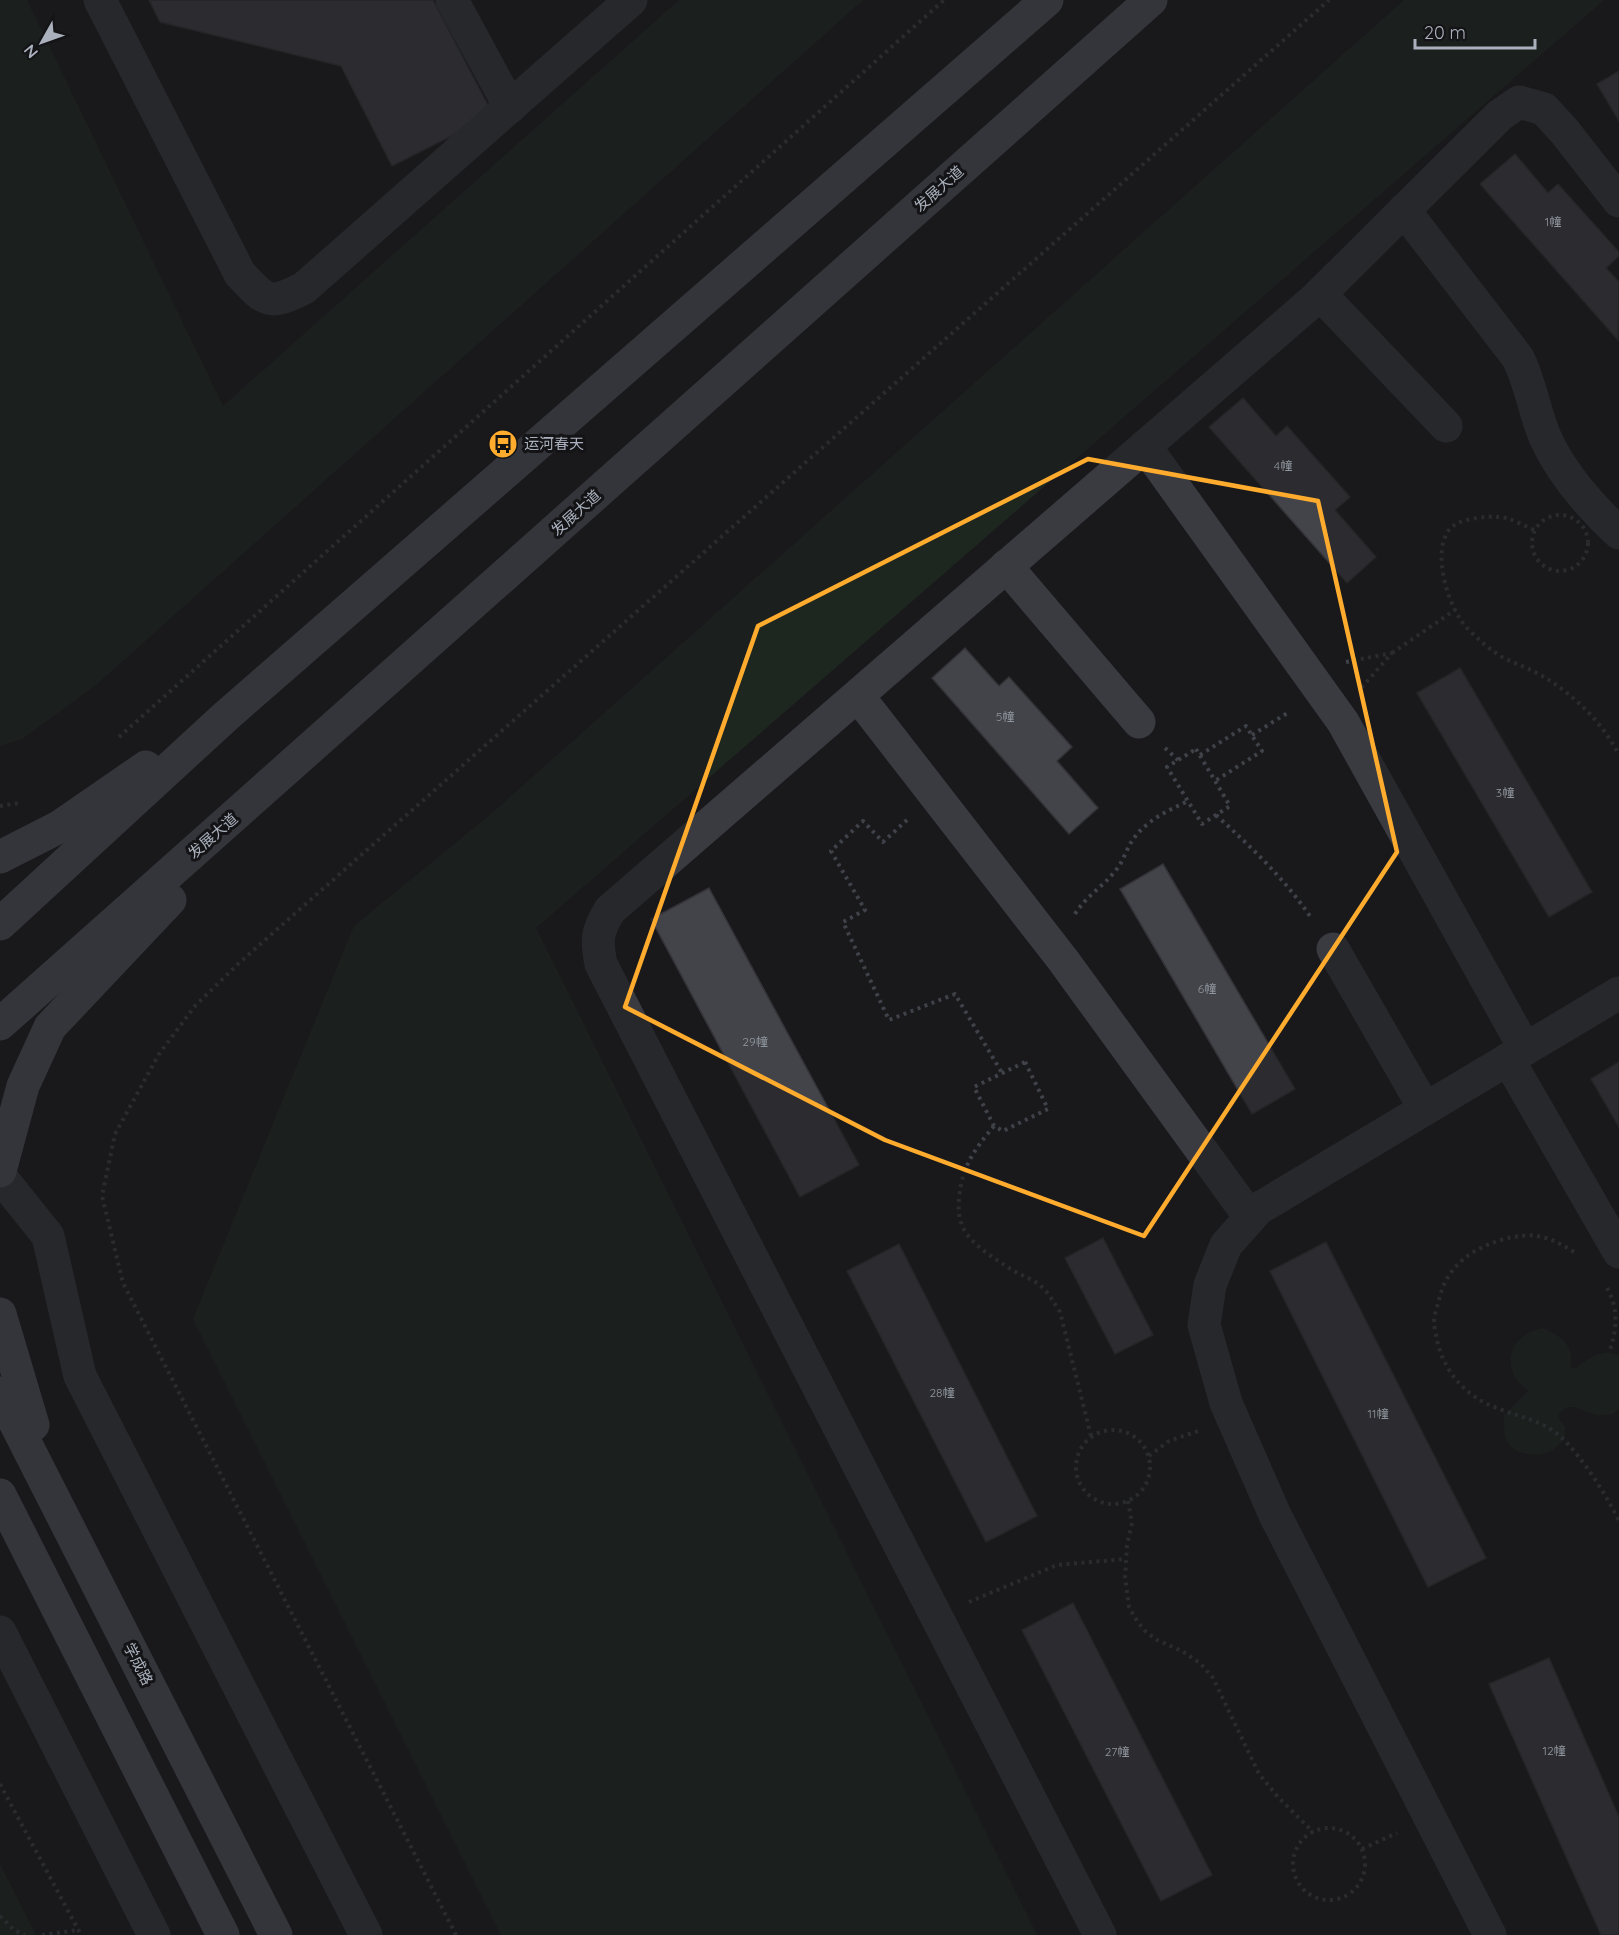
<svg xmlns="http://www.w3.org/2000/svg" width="1619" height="1935" font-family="Quicksand,'Noto Sans SC',sans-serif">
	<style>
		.green { fill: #1e271f }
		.building { fill: #434449; stroke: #333338; stroke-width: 1.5 }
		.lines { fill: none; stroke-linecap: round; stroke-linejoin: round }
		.path { stroke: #3f4248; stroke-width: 4; stroke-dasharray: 3 4.5; stroke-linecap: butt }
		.minor { stroke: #393b41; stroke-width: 33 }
		.major { stroke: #555860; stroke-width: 33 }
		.marked { fill: none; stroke: #ffac2e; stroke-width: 4.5; stroke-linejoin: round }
		.labels { text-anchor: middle; stroke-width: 6; stroke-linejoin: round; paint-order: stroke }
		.number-label { font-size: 12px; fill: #90969f }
		.street-label { font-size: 15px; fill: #aab1bc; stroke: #141417 }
		.poi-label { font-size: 15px; fill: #aab1bc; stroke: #141417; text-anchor: start }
	</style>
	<rect width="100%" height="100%" fill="#19191c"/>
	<g class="green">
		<path d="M0,0H27L223,406L679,0H863L96,685L22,739L0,746Z"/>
		<path d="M1404,0H1604L536,928L1037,1935H501L193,1319L354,926L491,814Z"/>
		<path d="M1543,1328C1562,1337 1574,1344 1570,1367L1576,1368C1588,1358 1604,1347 1619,1356V1408L1613,1414C1608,1414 1602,1416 1598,1415C1583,1413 1567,1397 1558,1417L1565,1427L1564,1440C1559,1444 1554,1449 1549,1452C1537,1457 1517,1455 1509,1444C1503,1436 1504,1425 1504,1415L1528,1391C1524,1387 1518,1383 1515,1377C1502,1353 1519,1332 1543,1328Z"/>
		<path d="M0,1864L36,1935H0Z"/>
	</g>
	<g class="building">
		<path d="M149,0H433L493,115L392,166L341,66L160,22Z"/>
		<path d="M1619,71V121L1597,84Z"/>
		<path d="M1515,154L1548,193L1558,184L1619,252V256L1606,268L1619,282L1618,340L1480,184Z"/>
		<path d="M1243,398L1276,436L1287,426L1350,497L1335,510L1376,557L1347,583L1209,427Z"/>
		<path d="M965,648L999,686L1009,677L1072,747L1057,761L1098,808L1069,834L932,678Z"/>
		<path d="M1460,668L1592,892L1549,917L1417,693Z"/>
		<path d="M1163,864L1295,1089L1252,1114L1120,889Z"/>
		<path d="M709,888L859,1165L800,1197L651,919Z"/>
		<path d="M1619,1062V1127L1591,1079Z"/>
		<path d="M1103,1238L1153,1335L1115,1354L1065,1258Z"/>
		<path d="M1326,1242L1486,1558L1428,1587L1270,1271Z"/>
		<path d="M899,1244L1037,1516L986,1542L847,1271Z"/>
		<path d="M1073,1603L1212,1875L1161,1901L1022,1630Z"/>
		<path d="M1549,1658L1619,1817V1935H1601L1489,1684Z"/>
	</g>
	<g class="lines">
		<g class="path">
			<circle cx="1560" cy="543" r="28"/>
			<path d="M1534,530C1510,519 1505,514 1477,518C1467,520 1456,521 1449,530C1431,554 1449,609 1467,628C1478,639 1489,649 1502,657C1516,664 1531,669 1544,677C1574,695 1603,723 1619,755"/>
			<path d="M1392,653L1455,610"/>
			<path d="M1346,662L1392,653L1362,687"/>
			<path d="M1252,735L1289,712"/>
			<path d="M119,737L944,0"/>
			<path d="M1165,748L1178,760"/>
			<path d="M1196,749L1230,806L1202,824L1167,767Z"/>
			<path d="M1200,755L1246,726L1262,751L1215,781"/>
			<path d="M0,806L19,803"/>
			<path d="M1216,815C1252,848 1284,878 1312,919"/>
			<path d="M907,820L883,842L863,821L831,851L865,910L843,922L889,1020L955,994L1002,1073"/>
			<path d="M1075,914C1086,896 1103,887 1116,870C1123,862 1126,850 1132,841C1145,821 1167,811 1188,801"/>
			<path d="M1025,1062L1048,1109L1003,1131L994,1126L974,1087Z"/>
			<path d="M994,1126C974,1150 962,1166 959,1199C958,1211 959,1222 966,1233C977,1248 994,1258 1009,1268C1018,1274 1028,1277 1037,1283C1047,1290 1053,1301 1060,1312L1091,1436"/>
			<path d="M1574,1252C1547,1235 1532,1231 1501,1240C1471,1249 1446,1267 1439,1300C1437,1307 1434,1315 1434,1322C1434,1327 1436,1334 1437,1340C1444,1372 1466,1397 1497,1408C1521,1418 1543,1420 1562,1438C1582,1457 1607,1496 1619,1521"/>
			<path d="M1607,1288C1619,1309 1617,1330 1609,1353"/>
			<circle cx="1113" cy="1467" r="37"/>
			<path d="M1149,1456L1169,1441L1198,1431"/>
			<path d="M1128,1501L1132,1523L1127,1545L1125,1577L1129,1607L1137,1621L1145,1631L1157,1640L1182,1651L1200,1663L1213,1678L1259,1774L1278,1797L1313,1832"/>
			<path d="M969,1602L1057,1565L1126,1559"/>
			<path d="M0,1784L81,1935"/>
			<circle cx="1329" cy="1864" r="36"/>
			<path d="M1362,1849L1397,1833"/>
			<path d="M0,1916L14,1930L25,1935"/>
			<path d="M42,1935L78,1930"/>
			<path d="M456,1935L123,1283L102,1196L115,1134L159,1054L195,1006L239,963L1329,0"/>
		</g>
		<g class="minor">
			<path d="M100,0L240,274C266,302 269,306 304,288L631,0"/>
			<path d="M452,0L510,107"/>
			<path d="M1404,210L1518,358C1531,384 1534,411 1545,437C1561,473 1590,506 1619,533"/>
			<path d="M1320,294L1446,426"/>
			<path d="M1145,446L1343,722L1525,1049"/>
			<path d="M1006,566L1139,722"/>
			<path d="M858,696L1063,960L1250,1217"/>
			<path d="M1333,949L1425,1109"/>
			<path d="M1508,1059L1619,1252"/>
			<path d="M0,1176L48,1236L80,1376L366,1935"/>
			<path d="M0,1632L154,1935"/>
			<path d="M1100,1935L601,964C596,940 597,931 610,910L1315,299L1500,115L1519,102L1544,109L1565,132L1619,201"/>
			<path d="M1490,1935L1275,1515L1226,1403L1204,1325L1210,1285L1226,1245L1258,1209L1619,993"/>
		</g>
		<g class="major">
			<path d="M0,857L59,827L146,767"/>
			<path d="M0,924L225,717L1047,0"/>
			<path d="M0,1024L1151,0"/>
			<path d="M0,1171L23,1086L50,1027L170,900"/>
			<path d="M0,1314L33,1425"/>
			<path d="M0,1393L276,1935"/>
			<path d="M0,1495L223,1935"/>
		</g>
	</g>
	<path d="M0 0H1619V1935H0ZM1088,459L1318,501L1397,852L1144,1236L885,1140L625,1007L758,626Z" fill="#19191c" fill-opacity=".55" fill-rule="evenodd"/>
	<path class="marked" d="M1088,459L1318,501L1397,852L1144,1236L885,1140L625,1007L758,626Z"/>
	<defs>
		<g id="bus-disc" transform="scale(1.5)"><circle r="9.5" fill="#ffac2e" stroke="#141417"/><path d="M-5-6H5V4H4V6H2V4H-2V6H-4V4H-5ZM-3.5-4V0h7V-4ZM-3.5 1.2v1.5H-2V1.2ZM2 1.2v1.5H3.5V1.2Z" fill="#111"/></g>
	</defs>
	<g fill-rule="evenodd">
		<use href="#bus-disc" x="503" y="444"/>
	</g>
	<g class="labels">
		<g class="number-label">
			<text x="1553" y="226">1幢</text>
			<text x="1283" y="470">4幢</text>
			<text x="1005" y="721">5幢</text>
			<text x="1505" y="797">3幢</text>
			<text x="1207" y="993">6幢</text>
			<text x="755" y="1046">29幢</text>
			<text x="942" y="1397">28幢</text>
			<text x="1378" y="1418">11幢</text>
			<text x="1554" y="1755">12幢</text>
			<text x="1117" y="1756">27幢</text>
		</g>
		<g class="street-label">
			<text transform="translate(939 189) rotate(-42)" y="5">发展大道</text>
			<text transform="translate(576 513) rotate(-42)" y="5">发展大道</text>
			<text transform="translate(213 836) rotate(-41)" y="5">发展大道</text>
			<text transform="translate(138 1664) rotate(63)" y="5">学成路</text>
		</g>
		<g class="poi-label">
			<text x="524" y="449">运河春天</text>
		</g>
	</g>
	<g transform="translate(42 42) rotate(230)" stroke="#141417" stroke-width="4.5" paint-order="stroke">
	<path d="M0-4.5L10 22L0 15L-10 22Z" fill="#aab1bc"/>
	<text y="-9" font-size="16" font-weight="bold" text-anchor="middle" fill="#aab1bc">N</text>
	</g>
	<path d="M1415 39v9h120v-9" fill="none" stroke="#aab1bc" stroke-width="3"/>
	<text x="1424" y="39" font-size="18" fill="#aab1bc" stroke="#141417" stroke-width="4.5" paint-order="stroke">20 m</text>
</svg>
